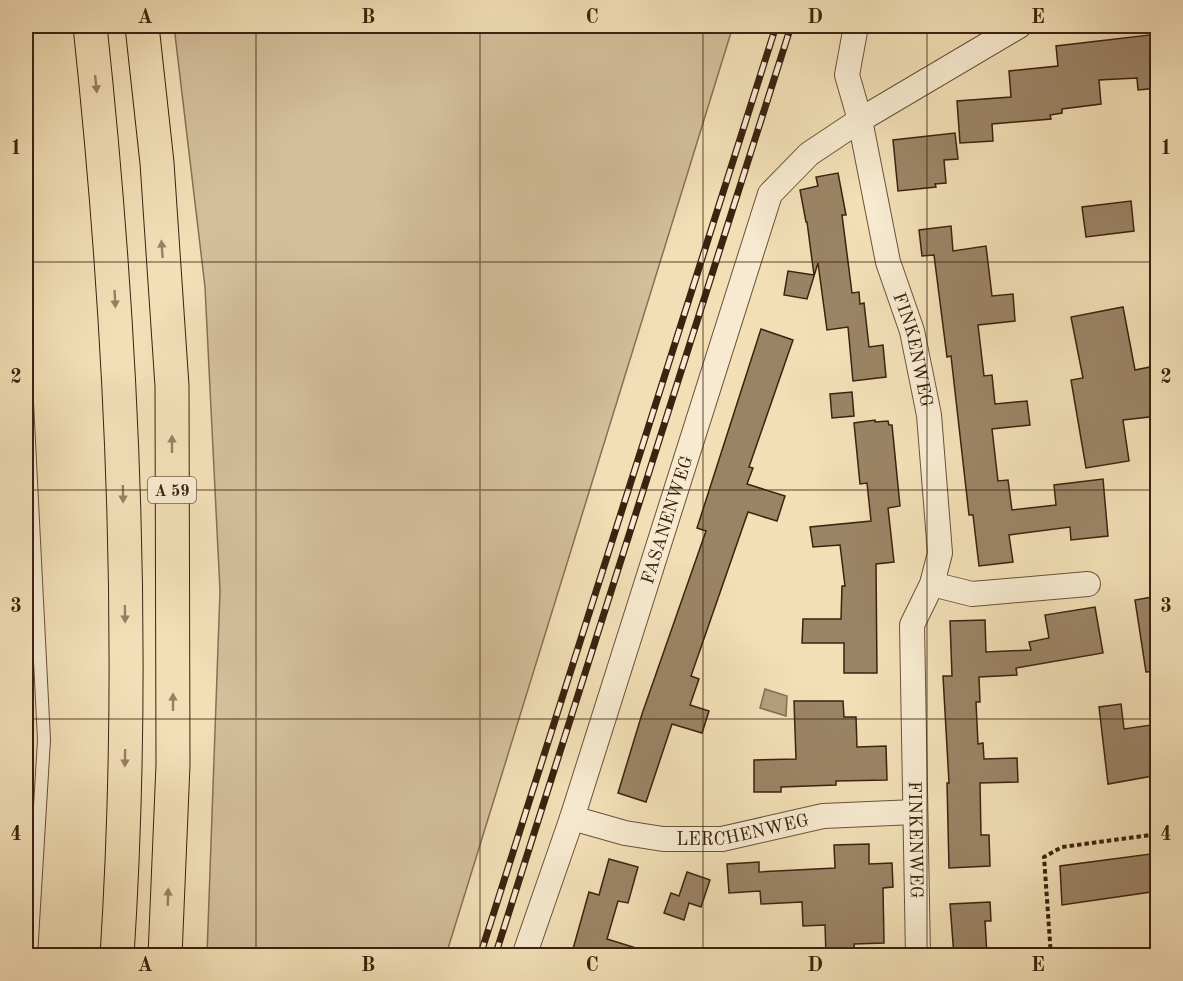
<svg xmlns="http://www.w3.org/2000/svg" width="1183" height="981" font-family="'Old Standard TT',serif">
	<style>
		.green { fill: #d3bf9a; stroke: #887054; stroke-width: 1.5 }
		.water { fill: #b49f7d; stroke: #846d51; stroke-width: 1.5 }
		.building { fill: #9b8466; stroke: #3c220f; stroke-width: 1.5 }
		.lines { fill: none; stroke-linecap: round; stroke-linejoin: round }
		.service-casing { stroke: #6a5139; stroke-width: 14 }
		.minor-casing { stroke: #6a5139; stroke-width: 26 }
		.motorway-casing { stroke: #3c220f; stroke-width: 35 }
		.path { stroke: #3c220f; stroke-width: 4; stroke-dasharray: 4.5 3; stroke-linecap: butt }
		.service { stroke: #f7ead0; stroke-width: 12 }
		.minor { stroke: #f7ead0; stroke-width: 24 }
		.motorway { stroke: #f2dfb6; stroke-width: 33 }
		.rail-casing { stroke: #3c220f; stroke-width: 7 }
		.rail { stroke: #f7ead0; stroke-width: 4.5; stroke-dasharray: 14; stroke-linecap: butt }
		.oneway { fill: #978062 }
		.grid { fill: none; stroke: #3c220f; stroke-width: 1.5; stroke-opacity: 0.55 }
		.labels { text-anchor: middle; stroke-width: 4.5; stroke-linejoin: round; paint-order: stroke }
		.shield { fill: #f7ead0; stroke: #745e49; stroke-width: 1.5 }
		.shield-label { font-size: 16px; font-weight: bold; fill: #3c220f }
		.street-label { font-size: 18px; fill: #3c220f; stroke: #f7ead0 }
		.neatline { fill: none; stroke: #3c220f; stroke-width: 2 }
		.grid-label { font-size: 20px; text-anchor: middle; font-weight: bold; fill: #3c220f }
	</style>
	<rect width="100%" height="100%" fill="#f2dfb6"/>
	<filter id="stains"><feTurbulence type="fractalNoise" baseFrequency=".00333" numOctaves="4"/><feColorMatrix values="0 0 0 0 .2 0 0 0 0 .09 0 0 0 0 .02 0 0 0 .5 -.17"/></filter>
	<radialGradient id="worn" r=".72"><stop offset=".6" stop-color="#630" stop-opacity="0"/><stop offset="1" stop-color="#630" stop-opacity=".3"/></radialGradient>
	<path class="green" d="M174,26H733L446,955H207L220,591L205,287Z"/>
	<path class="water" d="M765,689L787,696L786,716L760,708Z"/>
	<g class="building">
		<path d="M1158,34V88L1138,90L1137,78L1099,80L1101,104L1062,109V113L1050,115L1051,119L992,124L993,141L960,143L957,101L1011,97L1009,71L1058,66L1056,46Z"/>
		<path d="M955,133L958,159L944,160L946,183L935,184L936,187L898,191L893,140Z"/>
		<path d="M838,173L846,215H842L852,293L859,292L860,304L864,303L869,347L883,345L886,377L853,381L848,327L827,330L818,263L807,299L784,295L788,271L814,275L807,222H806L800,190L818,186L816,177Z"/>
		<path d="M1131,201L1134,231L1086,237L1082,207Z"/>
		<path d="M951,226L953,251L986,246L992,296L1013,294L1015,321L978,325L984,376L992,375L995,404L1027,401L1030,425L992,429L998,481L1008,480L1012,510L1056,505L1054,485L1103,479L1108,536L1071,540L1070,527L1009,535L1013,562L979,566L973,515H969L951,356L947,357L934,255L922,256L919,230Z"/>
		<path d="M1123,307L1135,370L1150,367L1152,387L1158,386V416L1123,420L1129,461L1086,468L1071,380L1083,378L1071,317Z"/>
		<path d="M761,329L793,340L749,467L753,468L747,484L785,496L777,521L748,512L691,676L699,679L690,705L709,711L702,733L672,724L646,802L618,793L642,714L706,531L697,528Z"/>
		<path d="M852,392L854,416L832,418L830,394Z"/>
		<path d="M875,420V422L888,421L889,425H892L900,506L888,508L894,562L876,564L877,673H844V643H802L803,619H841L842,586H845L840,545L813,547L810,527L871,521L867,483L860,484L854,423Z"/>
		<path d="M1158,596V671L1146,672L1135,600Z"/>
		<path d="M1095,607L1103,653L1016,668L1017,675L979,677L980,702H976L978,744L983,743L984,759L1017,758L1018,782L980,783L981,835H989L990,866L949,868L947,783H949L943,676H952L950,621L985,620L986,652L1031,650L1029,642L1049,638L1045,615Z"/>
		<path d="M794,701H843L844,717H856L857,747L886,746L887,780L836,781V785L781,787V792H754V760L796,759Z"/>
		<path d="M1121,704L1124,729L1158,724V775L1108,784L1099,707Z"/>
		<path d="M869,844V864L892,863L893,887L883,888L884,943L854,944L855,956H826L825,925L803,926L802,902L761,904L760,891L729,893L727,864L759,862V872L835,868L834,845Z"/>
		<path d="M1158,853V891L1062,905L1060,866Z"/>
		<path d="M609,859L638,867L628,903L618,901L607,939L646,951V956H571L589,892L599,895Z"/>
		<path d="M687,872L710,880L701,907L689,903L684,920L664,913L671,893L679,896Z"/>
		<path d="M990,902L991,921H985L987,956H954L950,904Z"/>
	</g>
	<g class="lines">
		<g class="service-casing">
			<path id="service" d="M26,382L44,740L31,956"/>
		</g>
		<g class="minor-casing">
			<g id="minor">
				<path id="s1" d="M856,26L847,75L860,120L888,262L912,331L929,415L940,553L932,584L912,625L918,956"/>
				<path d="M932,584L972,594L1088,584"/>
				<path id="s2" d="M572,818L625,833L663,839H722L823,816L915,812"/>
				<path id="s3" d="M524,956L572,818L770,194L809,154L860,120L1019,26"/>
			</g>
		</g>
		<g class="motorway-casing">
			<g id="motorway">
				<path d="M90,26C123,334 137,645 117,956"/>
				<path d="M142,26L157,163L172,386L173,765L165,956"/>
			</g>
		</g>
		<path class="path" d="M1051,956L1044,857L1062,847L1158,834"/>
		<use href="#service" class="service"/>
		<use href="#minor" class="minor"/>
		<use href="#motorway" class="motorway"/>
		<g class="rail-casing">
			<g id="rail">
				<path d="M480,956L776,26"/>
				<path d="M495,956L791,26"/>
			</g>
		</g>
		<use href="#rail" class="rail"/>
	</g>
	<defs><path id="oneway-solid" d="M-6-.8H1V-3.2L6.5 0L1 3.2V.8H-6Z" transform="scale(1.5)"/></defs>
	<g class="oneway">
		<use href="#oneway-solid" transform="translate(96 84) rotate(84)"/>
		<use href="#oneway-solid" transform="translate(162 249) rotate(-94)"/>
		<use href="#oneway-solid" transform="translate(115 299) rotate(87)"/>
		<use href="#oneway-solid" transform="translate(172 444) rotate(-90)"/>
		<use href="#oneway-solid" transform="translate(123 494) rotate(89)"/>
		<use href="#oneway-solid" transform="translate(125 614) rotate(89)"/>
		<use href="#oneway-solid" transform="translate(173 702) rotate(-90)"/>
		<use href="#oneway-solid" transform="translate(125 758) rotate(91)"/>
		<use href="#oneway-solid" transform="translate(168 897) rotate(-88)"/>
	</g>
	<path class="grid" d="M256,26V956M480,26V956M703,26V956M927,26V956M26,262H1158M26,490H1158M26,719H1158"/>
	<g class="labels">
		<rect class="shield" x="148" y="477" width="48" height="26" rx="4.5"/>
		<g class="shield-label">
			<text x="172" y="496">A 59</text>
		</g>
		<g class="street-label">
			<text dy="6" stroke="none"><textPath href="#s1" startOffset="333">FINKENWEG</textPath></text>
			<text dy="6" stroke="none"><textPath href="#s3" startOffset="459">FASANENWEG</textPath></text>
			<text dy="6" stroke="none"><textPath href="#s2" startOffset="174">LERCHENWEG</textPath></text>
			<text dy="6" stroke="none"><textPath href="#s1" startOffset="831">FINKENWEG</textPath></text>
		</g>
	</g>
	<rect width="1183" height="981" fill="none" stroke="#f2dfb6" stroke-width="66"/>
	<rect x="33" y="33" width="1117" height="915" class="neatline"/>
	<g class="grid-label">
		<text x="145" y="23">A</text>
		<text x="368" y="23">B</text>
		<text x="592" y="23">C</text>
		<text x="815" y="23">D</text>
		<text x="1038" y="23">E</text>
		<text x="16" y="154">1</text>
		<text x="1166" y="154">1</text>
		<text x="16" y="383">2</text>
		<text x="1166" y="383">2</text>
		<text x="16" y="612">3</text>
		<text x="1166" y="612">3</text>
		<text x="16" y="840">4</text>
		<text x="1166" y="840">4</text>
		<text x="145" y="971">A</text>
		<text x="368" y="971">B</text>
		<text x="592" y="971">C</text>
		<text x="815" y="971">D</text>
		<text x="1038" y="971">E</text>
	</g>
	<rect width="100%" height="100%" filter="url(#stains)"/>
	<rect width="100%" height="100%" fill="url(#worn)"/>
</svg>
